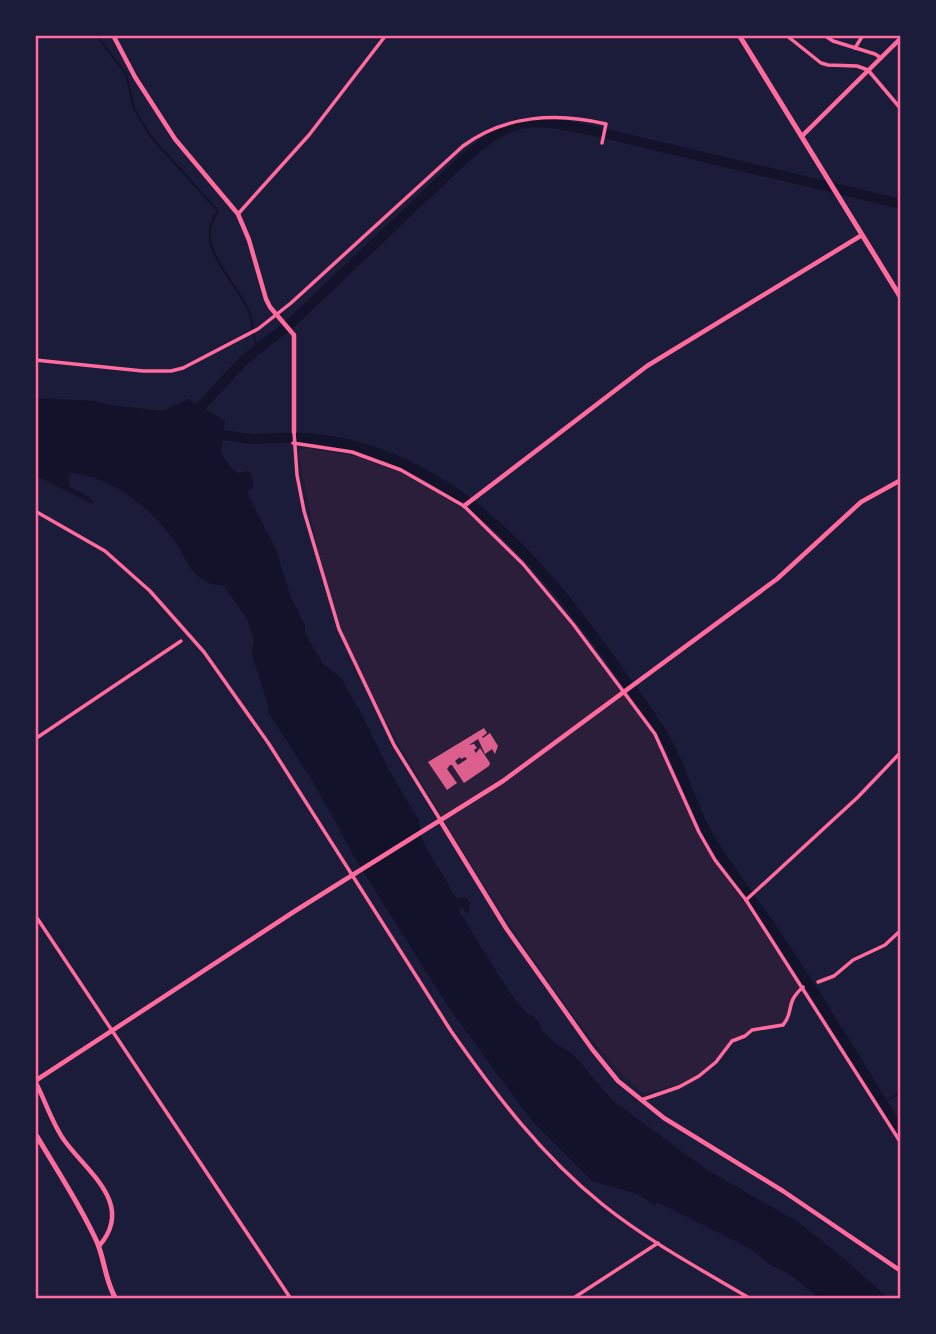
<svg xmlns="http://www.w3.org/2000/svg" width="936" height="1334" font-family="'Golos Text',sans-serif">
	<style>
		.green { fill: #2a1e3b }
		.water { fill: #12122b }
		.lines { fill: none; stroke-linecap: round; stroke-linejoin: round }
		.stream { stroke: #12122b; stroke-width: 2 }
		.river { stroke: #12122b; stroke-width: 10 }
		.building { fill: #dd5f8e; fill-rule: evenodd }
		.minor { stroke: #ff6b9d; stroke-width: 3.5 }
		.tertiary { stroke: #ff6b9d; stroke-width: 4.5 }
		.secondary { stroke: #ff6b9d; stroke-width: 5 }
		.primary { stroke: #ff6b9d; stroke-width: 5 }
		.neatline { fill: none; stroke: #ff6b9d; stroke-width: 2.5 }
	</style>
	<rect width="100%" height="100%" fill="#1b1b3a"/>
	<path class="green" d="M306,448L359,457L402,473L422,483L470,514L512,555L572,624L650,730L712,858L746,905L799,986C787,1000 791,1014 781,1025L754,1027L744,1034L734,1038L709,1066L695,1076L679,1085L643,1093C606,1062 579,1024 551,985C511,928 473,870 438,810C405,754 370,698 345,637C322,578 310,515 298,452Z"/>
	<path class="water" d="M35,398L96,401L108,405L163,411L188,399L225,421L221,453L232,469L239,473L247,471L250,473L254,486L248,491L249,497L276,550L290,595L305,626V633L322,663L341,678L358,707L389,770L419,821L421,838L456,898L465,897L470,903L468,914L460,907L459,911L509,992L527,1013L536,1018L542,1030L555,1043L573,1054L612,1100L707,1170L798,1222L847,1261L889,1299H820L789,1274L771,1265L749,1248L659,1203H656V1206L637,1194L592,1181L532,1121L451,1011L356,860L315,785L268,712V705L252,654L254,638L246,617L224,586C189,583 188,558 171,536C148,506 110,476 71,473L68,478L70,487L89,497L95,503H90L35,475Z"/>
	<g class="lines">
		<g class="stream">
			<path d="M96,35L126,74L134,108L151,137L218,211C190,248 241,283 251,317C254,328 251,335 258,349"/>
			<path d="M883,1103L901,1092"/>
		</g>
		<g class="river">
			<path d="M193,415L244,360L291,323L466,157C516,115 528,118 590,130L901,204"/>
			<path d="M211,438C224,432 238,438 252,439C270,439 287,437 305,438C442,448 533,552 608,656C627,684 648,709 665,739C684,771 691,809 711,840C733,876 760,909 783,945C824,1006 862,1070 901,1133"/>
		</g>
	</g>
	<path class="building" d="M484,728L487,733L482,737L483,738L490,733L498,746L495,754L492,749L485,754L478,739L469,745L474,744L477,748L474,750L476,753L480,748L490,763L489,766L464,783L452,765H450L447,769L457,783L447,790L428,762ZM460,757L461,759L465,757L467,759L458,765L455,761Z"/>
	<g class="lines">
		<g class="minor">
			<path d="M786,35L821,63L828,65L857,66L868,70L901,109"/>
			<path d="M824,35L833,41L875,54L881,58"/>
			<path d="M855,48L863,35"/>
			<path d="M238,214L309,135L386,35"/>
			<path d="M35,360L143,371H171L183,368L258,329L291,303L463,146C505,115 557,112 606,124L602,143"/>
			<path d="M294,432L297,475L304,511L339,629L394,745L441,821"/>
			<path d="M293,443L352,452L401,470L464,506L523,564L573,624L655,734L699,832L715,860L746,900L901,1143"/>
			<path d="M35,511L105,551L150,591L204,652L269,744L451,1031C495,1094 542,1156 602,1204C648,1241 700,1269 751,1299"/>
			<path d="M35,739L181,641"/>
			<path d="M746,900L858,797L901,752"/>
			<path d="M35,915L291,1299"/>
			<path d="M818,982L834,976L853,960L885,945L901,930"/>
			<path d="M641,1100L679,1087L699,1076L716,1062L732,1041L745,1036L752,1030L783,1025C795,1011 784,1004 803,987"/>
			<path d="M572,1299L658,1243"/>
		</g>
		<g class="tertiary">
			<path d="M113,35L135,77L175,139L238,214L249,240L266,299L270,307L294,335V432"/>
			<path d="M802,136L901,38"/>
			<path d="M464,506L647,366L862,235"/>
			<path d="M441,822L506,928L592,1049L618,1081L664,1118L783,1191L901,1271"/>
			<path d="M35,1081L295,911L503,781L777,579L861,502L901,480"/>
			<path d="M35,1081C45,1100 52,1123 64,1140C86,1171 136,1204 99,1246"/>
		</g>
		<path class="secondary" d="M35,1133C56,1169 80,1204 97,1242C105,1261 105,1281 116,1299"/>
		<path class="primary" d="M739,35L901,298"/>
	</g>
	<rect width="936" height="1334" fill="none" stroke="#1b1b3a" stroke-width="74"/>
	<rect x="37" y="37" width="862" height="1260" class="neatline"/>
</svg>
